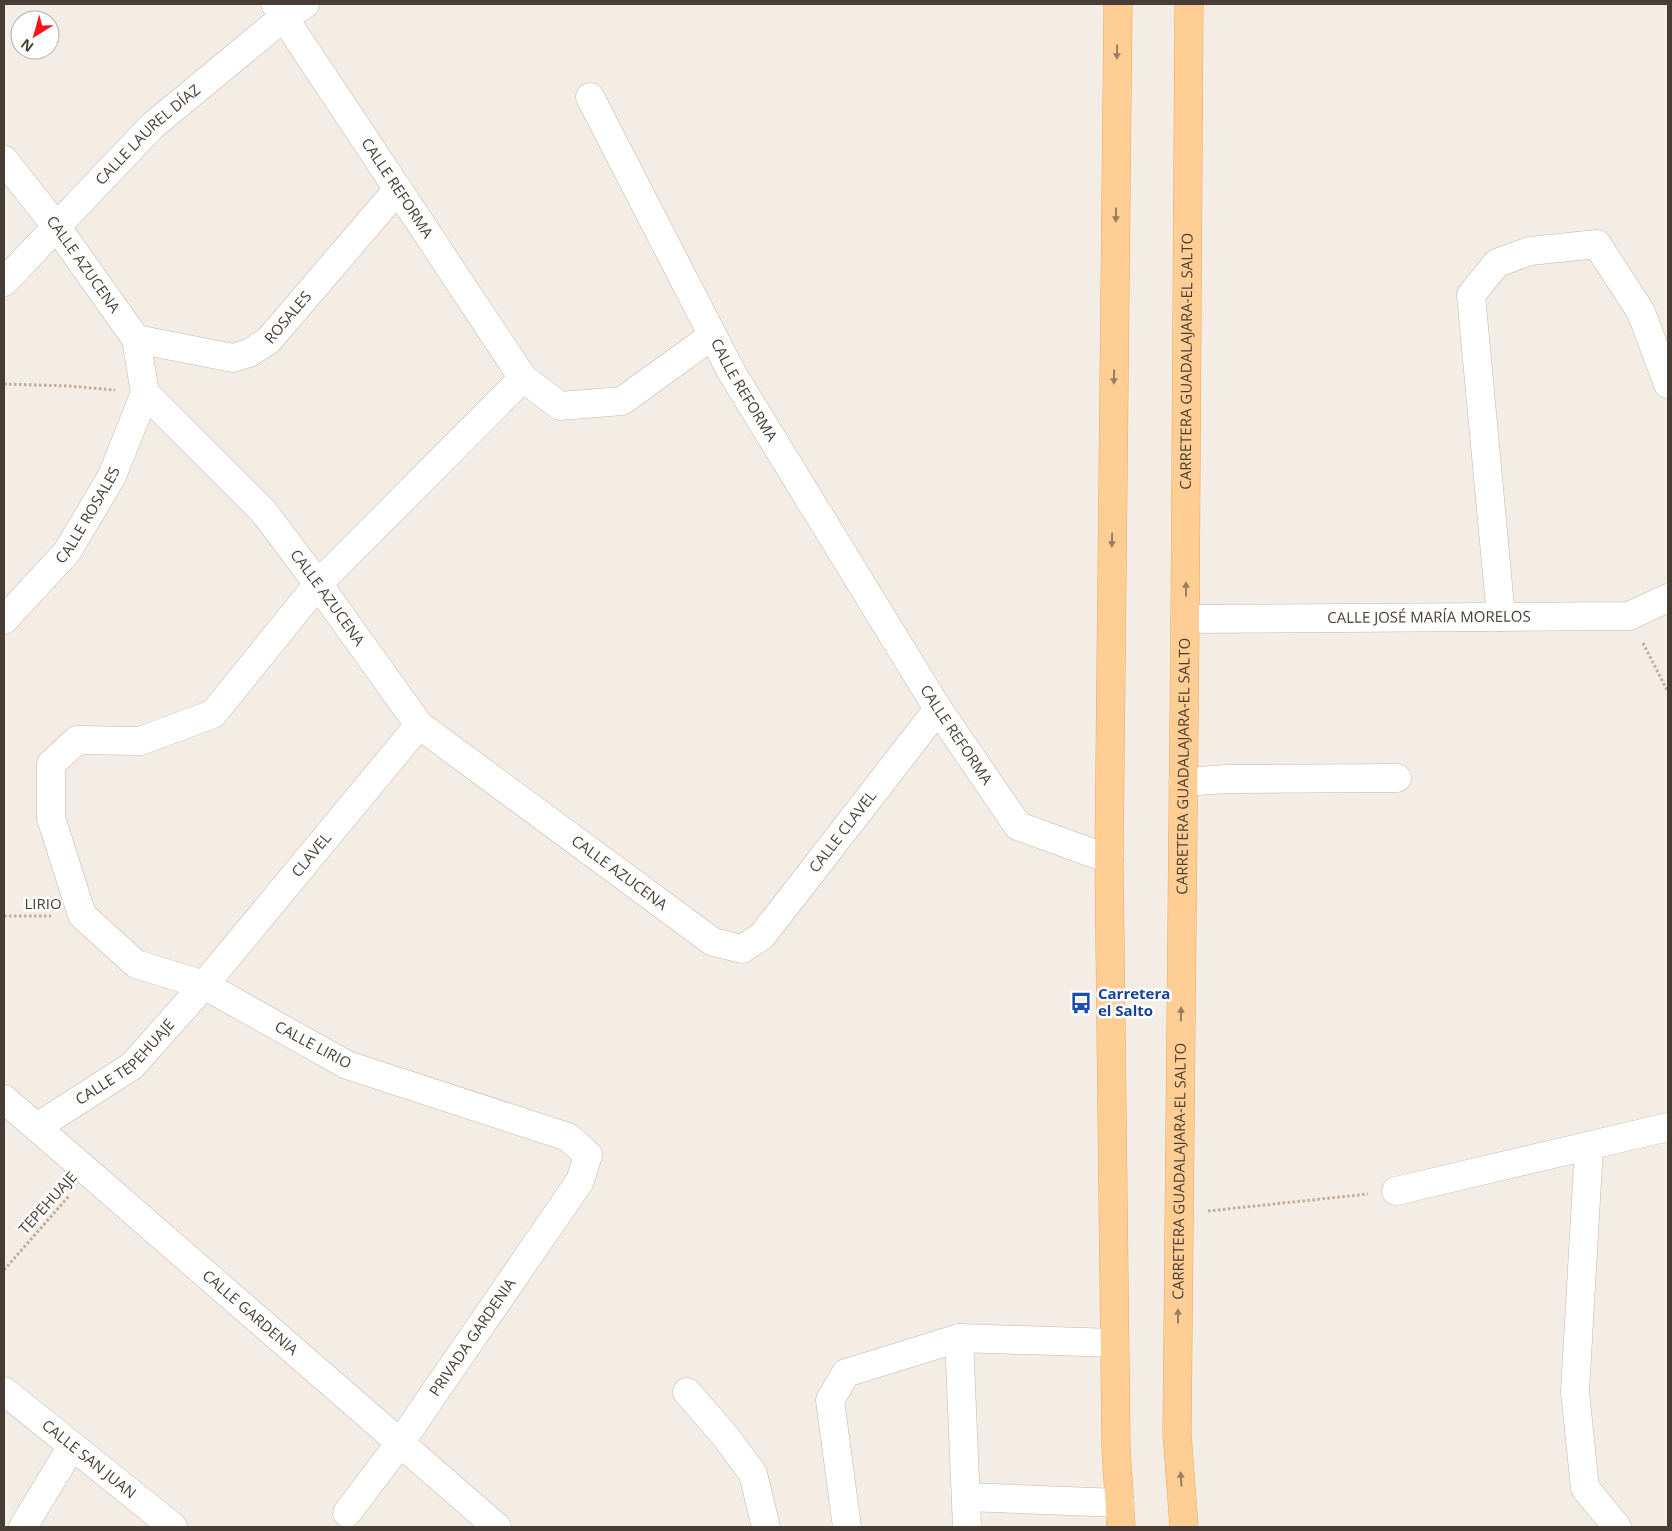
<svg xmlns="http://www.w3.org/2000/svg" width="1672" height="1531" font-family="'Open Sans',sans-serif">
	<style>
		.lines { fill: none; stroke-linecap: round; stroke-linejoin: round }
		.minor-casing { stroke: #c3b6aa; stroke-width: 29 }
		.major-casing { stroke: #eda85a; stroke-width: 29 }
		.path { stroke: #c3ac97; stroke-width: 3; stroke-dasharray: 2.5 2.5; stroke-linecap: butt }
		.minor { stroke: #fff; stroke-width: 28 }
		.major { stroke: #ffce94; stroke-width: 28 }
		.oneway { fill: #9a7e5f }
		.labels { text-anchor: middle; stroke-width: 5; stroke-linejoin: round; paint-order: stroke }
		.street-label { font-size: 15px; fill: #473d34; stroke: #fff }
		.transit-label { font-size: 15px; font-weight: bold; fill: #164399; stroke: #fff; text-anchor: start }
	</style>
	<rect width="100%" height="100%" fill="#f4ede5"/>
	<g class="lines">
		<g class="minor-casing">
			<g id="minor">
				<path id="s1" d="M275,4L523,378L560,406L622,401L712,336"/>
				<path id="s2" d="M590,97L732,373L938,709L1018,826L1109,859"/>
				<path id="s3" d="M4,160L56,226L136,339L145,393L263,511L318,584L419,725L713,942L742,949L762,936L938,709"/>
				<path id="s4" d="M4,282L152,126L284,17L305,4"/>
				<path id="s5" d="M136,339L233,358L249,353L268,341L398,189"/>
				<path d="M1501,617L1471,295L1497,263L1530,251L1597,244L1641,312L1668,384"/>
				<path id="s6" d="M1185,619L1629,616L1668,598"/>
				<path id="s7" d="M4,620L67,552L112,476L145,393"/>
				<path d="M1183,782L1227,779L1397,778"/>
				<path id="s8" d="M4,1099L497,1527"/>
				<path id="s9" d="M37,1127L132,1066L204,985L419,725"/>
				<path d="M1589,1146L1575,1392L1585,1488L1617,1527"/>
				<path d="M1396,1191L1668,1127"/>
				<path d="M959,1338L967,1527"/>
				<path id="s10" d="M4,1391L173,1527"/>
				<path d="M687,1392L726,1437L753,1474L766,1527"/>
				<path d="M966,1497L1120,1503"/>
				<path id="s11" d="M347,1513L400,1443L580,1181L588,1155L568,1137L347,1065L204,985L136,964L82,915L51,818V764L77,740L140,741L213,714L318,584L523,378"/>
				<path d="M23,1527L72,1446"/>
				<path d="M847,1527L830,1400L846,1373L959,1338L1114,1343"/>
			</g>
		</g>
		<g class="major-casing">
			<g id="major">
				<path d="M1118,4L1109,859L1116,1448L1121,1527"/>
				<path id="s12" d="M1184,1527L1177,1433L1185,619L1189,4"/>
			</g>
		</g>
		<g class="path">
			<path d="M4,384L69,386L115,390"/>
			<path d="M1643,643L1668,692"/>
			<path d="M4,916H51"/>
			<path d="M1208,1211L1368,1194"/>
			<path d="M4,1270L69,1196"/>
		</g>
		<use href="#minor" class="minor"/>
		<use href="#major" class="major"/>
	</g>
	<defs><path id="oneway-solid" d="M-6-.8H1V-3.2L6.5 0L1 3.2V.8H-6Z" transform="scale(1.25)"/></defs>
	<g class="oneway">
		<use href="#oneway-solid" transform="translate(1117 52) rotate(91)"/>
		<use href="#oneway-solid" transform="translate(1116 215) rotate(91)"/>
		<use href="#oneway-solid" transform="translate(1114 377) rotate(91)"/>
		<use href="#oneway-solid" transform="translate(1112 540) rotate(91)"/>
		<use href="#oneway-solid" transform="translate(1186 589) rotate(-90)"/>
		<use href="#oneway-solid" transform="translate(1181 1014) rotate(-89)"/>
		<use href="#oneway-solid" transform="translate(1178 1316) rotate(-90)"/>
		<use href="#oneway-solid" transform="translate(1181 1479) rotate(-94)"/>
	</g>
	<defs>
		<g id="bus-bare" transform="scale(1.725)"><path d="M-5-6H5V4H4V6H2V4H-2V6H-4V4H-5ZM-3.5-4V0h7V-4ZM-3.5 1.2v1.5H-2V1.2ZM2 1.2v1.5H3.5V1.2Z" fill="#1a4fb4" stroke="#fff" stroke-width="2.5" paint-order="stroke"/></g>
	</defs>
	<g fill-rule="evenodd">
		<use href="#bus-bare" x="1081" y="1003"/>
	</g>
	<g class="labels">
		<g class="street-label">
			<text dy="5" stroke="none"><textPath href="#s4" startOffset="206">CALLE LAUREL DÍAZ</textPath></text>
			<text dy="5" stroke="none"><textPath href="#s1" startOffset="221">CALLE REFORMA</textPath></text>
			<text dy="5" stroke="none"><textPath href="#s3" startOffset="131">CALLE AZUCENA</textPath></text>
			<text dy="5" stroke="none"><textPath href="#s5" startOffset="169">ROSALES</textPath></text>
			<text dy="5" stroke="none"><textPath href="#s12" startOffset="1166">CARRETERA GUADALAJARA-EL SALTO</textPath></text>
			<text dy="5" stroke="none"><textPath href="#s2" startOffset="331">CALLE REFORMA</textPath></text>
			<text dy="5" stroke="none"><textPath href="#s7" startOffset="135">CALLE ROSALES</textPath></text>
			<text dy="5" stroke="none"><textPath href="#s3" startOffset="552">CALLE AZUCENA</textPath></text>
			<text dy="5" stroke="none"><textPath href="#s6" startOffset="244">CALLE JOSÉ MARÍA MORELOS</textPath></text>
			<text dy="5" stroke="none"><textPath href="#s2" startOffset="736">CALLE REFORMA</textPath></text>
			<text dy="5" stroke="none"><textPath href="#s12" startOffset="761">CARRETERA GUADALAJARA-EL SALTO</textPath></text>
			<text dy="5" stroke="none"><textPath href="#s3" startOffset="1260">CALLE CLAVEL</textPath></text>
			<text dy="5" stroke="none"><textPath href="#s9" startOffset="390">CLAVEL</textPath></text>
			<text dy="5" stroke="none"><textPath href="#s3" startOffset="958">CALLE AZUCENA</textPath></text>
			<text x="43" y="909">LIRIO</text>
			<text transform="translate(313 1045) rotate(28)" y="5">CALLE LIRIO</text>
			<text dy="5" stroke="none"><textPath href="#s9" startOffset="110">CALLE TEPEHUAJE</textPath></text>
			<text dy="5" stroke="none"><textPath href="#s12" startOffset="356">CARRETERA GUADALAJARA-EL SALTO</textPath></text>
			<text transform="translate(48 1203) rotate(-48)" y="5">TEPEHUAJE</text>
			<text dy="5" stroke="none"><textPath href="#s8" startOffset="326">CALLE GARDENIA</textPath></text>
			<text dy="5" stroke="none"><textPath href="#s11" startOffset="216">PRIVADA GARDENIA</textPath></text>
			<text dy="5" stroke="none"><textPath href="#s10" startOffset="109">CALLE SAN JUAN</textPath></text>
		</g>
		<g class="transit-label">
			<text x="1098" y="999">Carretera<tspan x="1098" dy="17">el Salto</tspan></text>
		</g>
	</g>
	<rect width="1672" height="1531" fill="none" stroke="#473d34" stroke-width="10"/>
	<g transform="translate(35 35) rotate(217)"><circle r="24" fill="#ffffff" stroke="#b5b1ae"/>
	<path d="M0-4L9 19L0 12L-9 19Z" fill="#ff1217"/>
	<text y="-8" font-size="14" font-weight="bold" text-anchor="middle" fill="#473d34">N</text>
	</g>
</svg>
